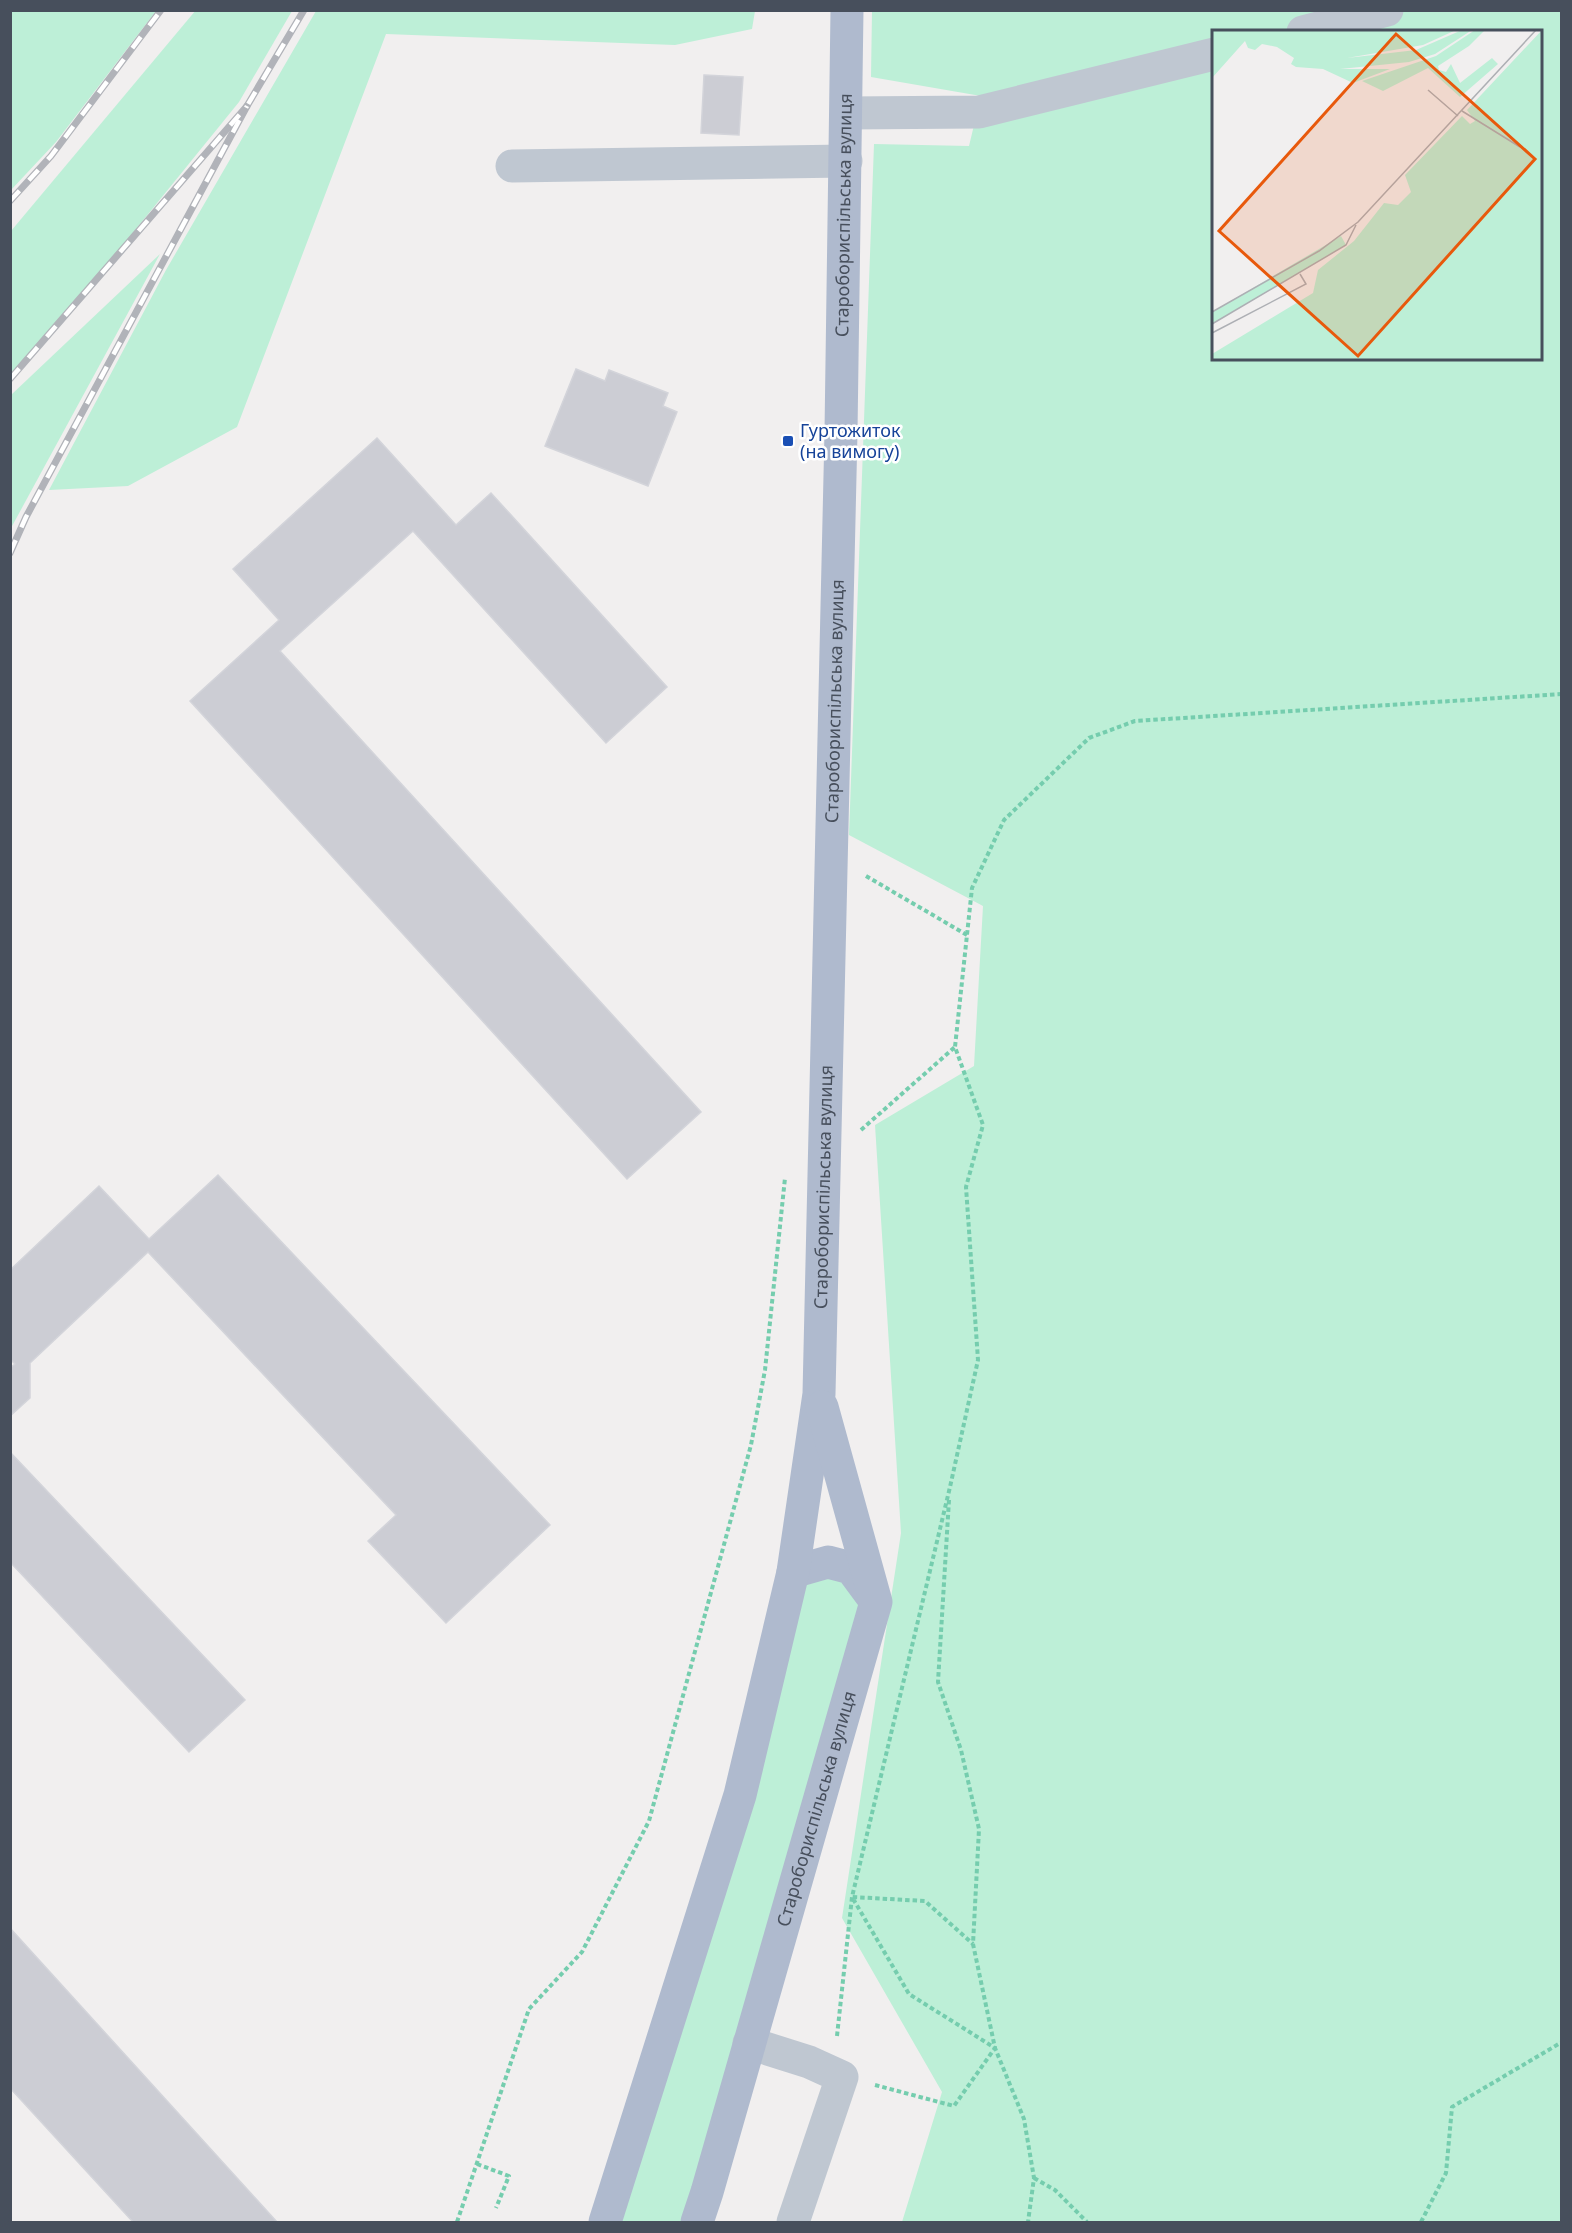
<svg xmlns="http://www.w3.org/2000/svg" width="1572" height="2233" font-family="'Noto Sans',sans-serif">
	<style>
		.green { fill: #bdefd7; fill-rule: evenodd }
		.building { fill: #cccdd4; stroke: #d3d4da; stroke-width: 1.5 }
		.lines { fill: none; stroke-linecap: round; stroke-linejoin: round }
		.path { stroke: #75cdae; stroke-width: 4; stroke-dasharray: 4.5 3; stroke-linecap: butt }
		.minor { stroke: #bfc7d1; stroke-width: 33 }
		.major { stroke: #afbace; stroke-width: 33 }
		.rail-casing { stroke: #b1b3b9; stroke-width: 7 }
		.rail { stroke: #fff; stroke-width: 4.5; stroke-dasharray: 14; stroke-linecap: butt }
		.transit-dot { fill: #1a4fb4; stroke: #fff; stroke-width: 2 }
		.labels { text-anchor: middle; stroke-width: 5; stroke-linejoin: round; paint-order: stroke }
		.street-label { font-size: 18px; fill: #474f5c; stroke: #fff }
		.transit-label { font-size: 18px; fill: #164399; stroke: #fff; text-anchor: start }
		.inset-road { fill: none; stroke: #adafb4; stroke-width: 1.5 }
		.view { fill: #e8590c; fill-opacity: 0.15; stroke: #e8590c; stroke-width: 3 }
		.inset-edge { fill: none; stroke: #474f5c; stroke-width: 3 }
	</style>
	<rect width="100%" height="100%" fill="#f1efef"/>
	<g class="green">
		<path d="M11,10L156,11L56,142L11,190Z"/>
		<path d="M196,10L292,11L239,102L46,340L11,373V231Z"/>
		<path d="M316,11H755L752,29L675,45L386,34L237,427L128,486L49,490L166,270Z"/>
		<path d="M872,11H1561V2222H902L942,2092L842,1918L901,1533L875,1125L974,1066L983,906L849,835L874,144L969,146L981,96L871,77ZM1214,32H1540V358H1214Z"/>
		<path d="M160,254L11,528V395Z"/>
		<path d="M828,1562L876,1602L697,2222H605L793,1572Z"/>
	</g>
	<g class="building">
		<path d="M704,75L743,77L739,135L701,133Z"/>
		<path d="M576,369L605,381L609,370L668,393L663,406L677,412L648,486L545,446Z"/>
		<path d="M377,438L456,525L491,493L667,687L606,743L413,531L280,651L701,1112L627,1179L190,701L279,620L233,569Z"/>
		<path d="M218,1175L550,1525L446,1623L368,1541L396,1515L148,1252L30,1363V1398L10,1416V1368L15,1364L10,1359V1270L99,1186L149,1239Z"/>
		<path d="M10,1452L245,1700L189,1752L10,1562Z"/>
		<path d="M10,1928L277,2222H133L10,2088Z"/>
	</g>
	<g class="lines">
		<g class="path">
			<path d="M866,876L967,935"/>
			<path d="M861,1130L955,1047"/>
			<path d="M949,1500L938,1682L961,1750L979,1829L973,1944L995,2048L1024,2119L1034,2178L1028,2222"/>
			<path d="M837,2036L852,1897L950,1487L978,1360L966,1187L983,1125L955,1047L972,888L1004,820L1089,738L1135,721L1562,694"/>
			<path d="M875,2085L954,2106L995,2048L909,1994L852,1897L925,1901L973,1944"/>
			<path d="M477,2164L509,2176L496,2208"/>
			<path d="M1034,2178L1055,2190L1087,2222"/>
			<path d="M457,2222L529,2009L582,1952L649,1821L751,1445L765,1370L785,1178"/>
			<path d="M1421,2222L1446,2173L1452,2107L1562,2042"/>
		</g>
		<g class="minor">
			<path d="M1303,32L1387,10"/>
			<path d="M847,113L979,112L1214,54"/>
			<path d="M512,166L846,161"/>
			<path d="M749,2043L809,2062L842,2077L793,2222"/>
		</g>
		<g class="major">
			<path d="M793,1572L828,1562L851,1568L871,1595"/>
			<path id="s1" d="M605,2222L740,1795L793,1572L819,1394L841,432L847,10"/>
			<path id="s2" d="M697,2222L707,2192L876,1602L822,1407"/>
		</g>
		<g class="rail-casing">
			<g id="rail">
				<path d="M10,201L51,156L161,10"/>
				<path d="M10,379L247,106L304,10"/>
				<path d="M10,553L26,517L247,106"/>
			</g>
		</g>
		<use href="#rail" class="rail"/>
	</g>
	<rect class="transit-dot" x="782" y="435" width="12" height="12" rx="3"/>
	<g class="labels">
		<g class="street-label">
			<text dy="6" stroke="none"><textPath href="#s1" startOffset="2036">Старобориспільська вулиця</textPath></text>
			<text dy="6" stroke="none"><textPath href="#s1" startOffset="1550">Старобориспільська вулиця</textPath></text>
			<text dy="6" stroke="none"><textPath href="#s1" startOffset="1064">Старобориспільська вулиця</textPath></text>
			<text dy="6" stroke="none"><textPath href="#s2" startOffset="430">Старобориспільська вулиця</textPath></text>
		</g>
		<g class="transit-label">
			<text x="800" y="437">Гуртожиток<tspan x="800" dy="21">(на вимогу)</tspan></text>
		</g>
	</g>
	<g transform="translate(1212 30)">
		<rect width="330" height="330" fill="#f1efef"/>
		<path d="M0,0H244L211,15L135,28L204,20L250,0H260L223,24L197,32L128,39H178L141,53L111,39L84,37L79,34L82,28L65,17L50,14L43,20L36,18L33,11L0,48ZM263,0H273L257,16L226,36L227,40L234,42L239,34L248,53L280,28L286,34L248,67L216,38L171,61L150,51L224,26ZM330,0V330H0V324L101,263L106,240L142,211L172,173L186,175L199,162L193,145L250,86L258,94L263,91L255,80ZM129,206L134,215L0,294V282Z" fill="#bdefd7"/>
		<path class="inset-road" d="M216,60L246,86M250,81L308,117M0,282L107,221L146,192L324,0M0,294L134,215L144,195M0,303L94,254L88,244"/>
		<path class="view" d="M184,4L323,129L146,326L7,201Z"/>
		<rect width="330" height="330" class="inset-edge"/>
	</g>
	<rect width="1572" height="2233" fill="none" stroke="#474f5c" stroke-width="24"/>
</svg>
